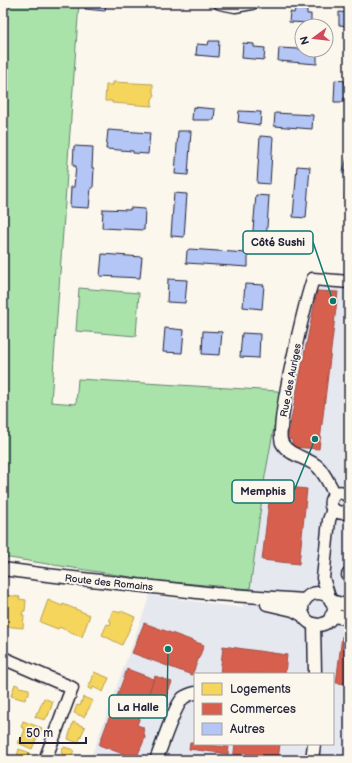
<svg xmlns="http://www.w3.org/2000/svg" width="352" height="763" font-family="'Balsamiq Sans',sans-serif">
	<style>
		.built { fill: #e6e8ef; fill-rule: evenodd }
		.green { fill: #a9e3a9; stroke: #668272 }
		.homes { fill: #f6d55c; stroke: #b69f52 }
		.shops { fill: #d6604d; stroke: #a04d48 }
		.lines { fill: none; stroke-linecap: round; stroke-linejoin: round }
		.stream { stroke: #6689aa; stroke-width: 2.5 }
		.building { fill: #b4c6f6; stroke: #22223b }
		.minor-casing { stroke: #22223b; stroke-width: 15 }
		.minor { stroke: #fbf7ec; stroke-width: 12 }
		.labels { text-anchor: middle; stroke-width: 4; stroke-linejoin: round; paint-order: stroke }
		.street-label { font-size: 10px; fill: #22223b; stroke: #fbf7ec }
		.leader { fill: none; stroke: #0f766e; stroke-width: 1.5 }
		.callout-dot { fill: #0f766e; stroke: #fbf7ec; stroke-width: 1.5 }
		.callout { fill: #fbf7ec; stroke: #0f766e; stroke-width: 1.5 }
		.callout-label { font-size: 11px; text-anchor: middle; font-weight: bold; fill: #22223b }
	</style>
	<rect width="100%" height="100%" fill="#fbf7ec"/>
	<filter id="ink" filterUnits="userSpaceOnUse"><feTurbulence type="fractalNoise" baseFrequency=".025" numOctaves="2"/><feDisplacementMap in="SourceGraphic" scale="8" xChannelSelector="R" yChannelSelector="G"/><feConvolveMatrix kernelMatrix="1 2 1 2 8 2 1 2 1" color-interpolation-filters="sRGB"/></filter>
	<g filter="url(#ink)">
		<path class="built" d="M307,274L349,279V760H90L150,595L242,608L250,589L265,476L277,407ZM195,674H333V744H195Z"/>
		<g class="green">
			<path d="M3,3H79L51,402L76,404L78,379L278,391L280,394L265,476L250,589L150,580L3,557Z"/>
			<path d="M79,288L139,293L136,336L76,331Z"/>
		</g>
		<g class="homes">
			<path d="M113,82L153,84V92L155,95L152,99V106L112,103V101H105L106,85H113Z"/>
			<path d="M5,595L20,597L19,599L26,600L25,611H23L22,615H24L23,628L3,626V607Z"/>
			<path d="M48,600L62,606L63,604L90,615L82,637L59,627L58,629L40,622Z"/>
			<path d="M113,610L120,613L121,611L135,617L122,645L102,635L107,624L110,625L111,621L109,620Z"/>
			<path d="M94,672L109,678L103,692L93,687L92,690L88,688L89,683H91Z"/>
			<path d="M15,684L19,686V687L29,689V695L26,696L25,700L11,696Z"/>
			<path d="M83,697L93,701L84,717L74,713L77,705L80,706Z"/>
			<path d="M44,698L53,702L48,716H47L45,720L35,717L37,712H38Z"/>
			<path d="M23,721L39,727L35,736L37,737L32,749L18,743L19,740H21L25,729L21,727Z"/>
			<path d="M73,722L85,727L78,743L68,739Z"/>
			<path d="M39,727L42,728L38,737L35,736Z"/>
			<path d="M64,747L74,750L71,758H72V760H59L60,757L62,758L63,755L61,752L62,748Z"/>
			<path d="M19,749L30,753L27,760H16Z"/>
		</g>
		<g class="shops">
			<path d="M317,291L338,292L319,449L292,447V440L287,439Z"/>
			<path d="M271,485L307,489L299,564L262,560Z"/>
			<path d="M144,623L204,645L192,675L132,653Z"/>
			<path d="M342,636L349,637V684L336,683Z"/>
			<path d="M223,646L287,655L285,674H220Z"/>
			<path d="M127,669L154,679L137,725L143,727L145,738L136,759L99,745Z"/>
			<path d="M155,676L172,682L160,712L144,706Z"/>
			<path d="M190,742H195V744L229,747L228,754L189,749Z"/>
			<path d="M235,744H280L278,760L246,756V753L245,752L233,760Z"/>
		</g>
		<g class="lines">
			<path class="stream" d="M343,173L349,154"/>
		</g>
		<g class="building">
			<path d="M85,3H106L105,11L85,9Z"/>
			<path d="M295,9L307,10V14H311V23L289,22L290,12L294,13Z"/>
			<path d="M339,12L349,13V26L339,25Z"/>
			<path d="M209,41H219L218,57L196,55L197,44L208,45Z"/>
			<path d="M243,43L254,44V47L265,48L264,60L242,58Z"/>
			<path d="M279,48L317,50V64L278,61Z"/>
			<path d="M335,80L345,81V85H348L347,98H344L343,102H334Z"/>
			<path d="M193,107L215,109L214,120H192Z"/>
			<path d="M239,111L261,112L260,125L238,122Z"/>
			<path d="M275,113L313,115L312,129L274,126Z"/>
			<path d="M108,130L150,133L148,154L133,153V151L106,149Z"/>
			<path d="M178,131H191L188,175L175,174Z"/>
			<path d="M260,136L273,137L270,184L257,183Z"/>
			<path d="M74,146L93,147L92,168H94L93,188H91L89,208L70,207L71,187H74L76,166H73Z"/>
			<path d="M297,166L310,167L306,218L293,217Z"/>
			<path d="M346,189H349V203H344Z"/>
			<path d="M174,193L187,194L184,237L171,236Z"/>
			<path d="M256,195L269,196L266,243L252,242Z"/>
			<path d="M130,208L145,209L144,230L102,228L103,209L130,210Z"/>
			<path d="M189,249L247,253L248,255V267L186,263L187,251Z"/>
			<path d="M102,254L142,257L140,278L100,276Z"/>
			<path d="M168,279L187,280L185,303L167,302Z"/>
			<path d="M245,284L264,285L262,309L243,307Z"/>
			<path d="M165,328L184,330L182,353L163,352Z"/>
			<path d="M203,331L222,332L220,355L202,354Z"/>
			<path d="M242,333L260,334L259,358L240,357Z"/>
		</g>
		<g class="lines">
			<g class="minor-casing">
				<g id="minor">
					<path d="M220,3L235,6L252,3"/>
					<path d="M335,494C329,485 325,473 317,466C306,457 289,456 282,443C274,429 306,300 313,279L349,282"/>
					<path d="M349,497C335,482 322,508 338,512C342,514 346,512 349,508"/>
					<path d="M3,569L47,575L215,594L304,600"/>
					<path d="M348,575L349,574"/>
					<circle cx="318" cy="609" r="16"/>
					<path d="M329,597L323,578L329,520L333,509"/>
					<path d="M331,601L349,606"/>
					<path d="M267,604L293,610L304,616"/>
					<path d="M331,616L349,618"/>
					<path d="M314,624L315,674"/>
					<path d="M3,658L72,688L45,760"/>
					<path d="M156,760C162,746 174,707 183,698C187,695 191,694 195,693"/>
					<path d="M312,760L314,744"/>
				</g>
			</g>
			<use href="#minor" class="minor"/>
		</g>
	</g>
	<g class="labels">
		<g class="street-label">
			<text transform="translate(290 380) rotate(-79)" y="4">Rue des Auriges</text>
			<text transform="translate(109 582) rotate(6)" y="4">Route des Romains</text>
		</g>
	</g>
	<path class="leader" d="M333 301L313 242M315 439L294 491M168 649L167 707"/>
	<g class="callout-dot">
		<circle cx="333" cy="301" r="4"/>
		<circle cx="315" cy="439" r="4"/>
		<circle cx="168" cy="649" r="4"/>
	</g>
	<g class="callout">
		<rect x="243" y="231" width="70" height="23" rx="4"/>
		<rect x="232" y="480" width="62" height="23" rx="4"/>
		<rect x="109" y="695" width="58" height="23" rx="4"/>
	</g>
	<g class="callout-label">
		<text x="278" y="246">Côté Sushi</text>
		<text x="263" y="495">Memphis</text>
		<text x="138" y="711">La Halle</text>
	</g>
	<rect width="352" height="763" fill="none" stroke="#fbf7ec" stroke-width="16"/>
	<rect x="8" y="8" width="336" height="747" fill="none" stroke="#22223b" stroke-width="1.5" filter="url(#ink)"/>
	<rect x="194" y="673" width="140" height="72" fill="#fbf7ec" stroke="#a4a2a5"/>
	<rect x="202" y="683" width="20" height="12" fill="#f6d55c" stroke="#a4a2a5"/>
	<text x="230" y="693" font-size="12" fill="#22223b">Logements</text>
	<rect x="202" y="703" width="20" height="12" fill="#d6604d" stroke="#a4a2a5"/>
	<text x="230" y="713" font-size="12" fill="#22223b">Commerces</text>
	<rect x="202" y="723" width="20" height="12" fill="#b4c6f6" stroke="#a4a2a5"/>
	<text x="230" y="733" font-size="12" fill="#22223b">Autres</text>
	<g transform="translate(314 38) rotate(255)"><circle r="19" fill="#fbf7ec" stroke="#a4a2a5"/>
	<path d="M0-3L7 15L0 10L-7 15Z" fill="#d1495b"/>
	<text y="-6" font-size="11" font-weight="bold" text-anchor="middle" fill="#22223b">N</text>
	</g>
	<path d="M20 737v6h66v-6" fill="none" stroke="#22223b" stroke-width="2"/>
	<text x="26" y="737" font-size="12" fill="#22223b" stroke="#fbf7ec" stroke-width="3" paint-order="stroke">50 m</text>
</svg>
